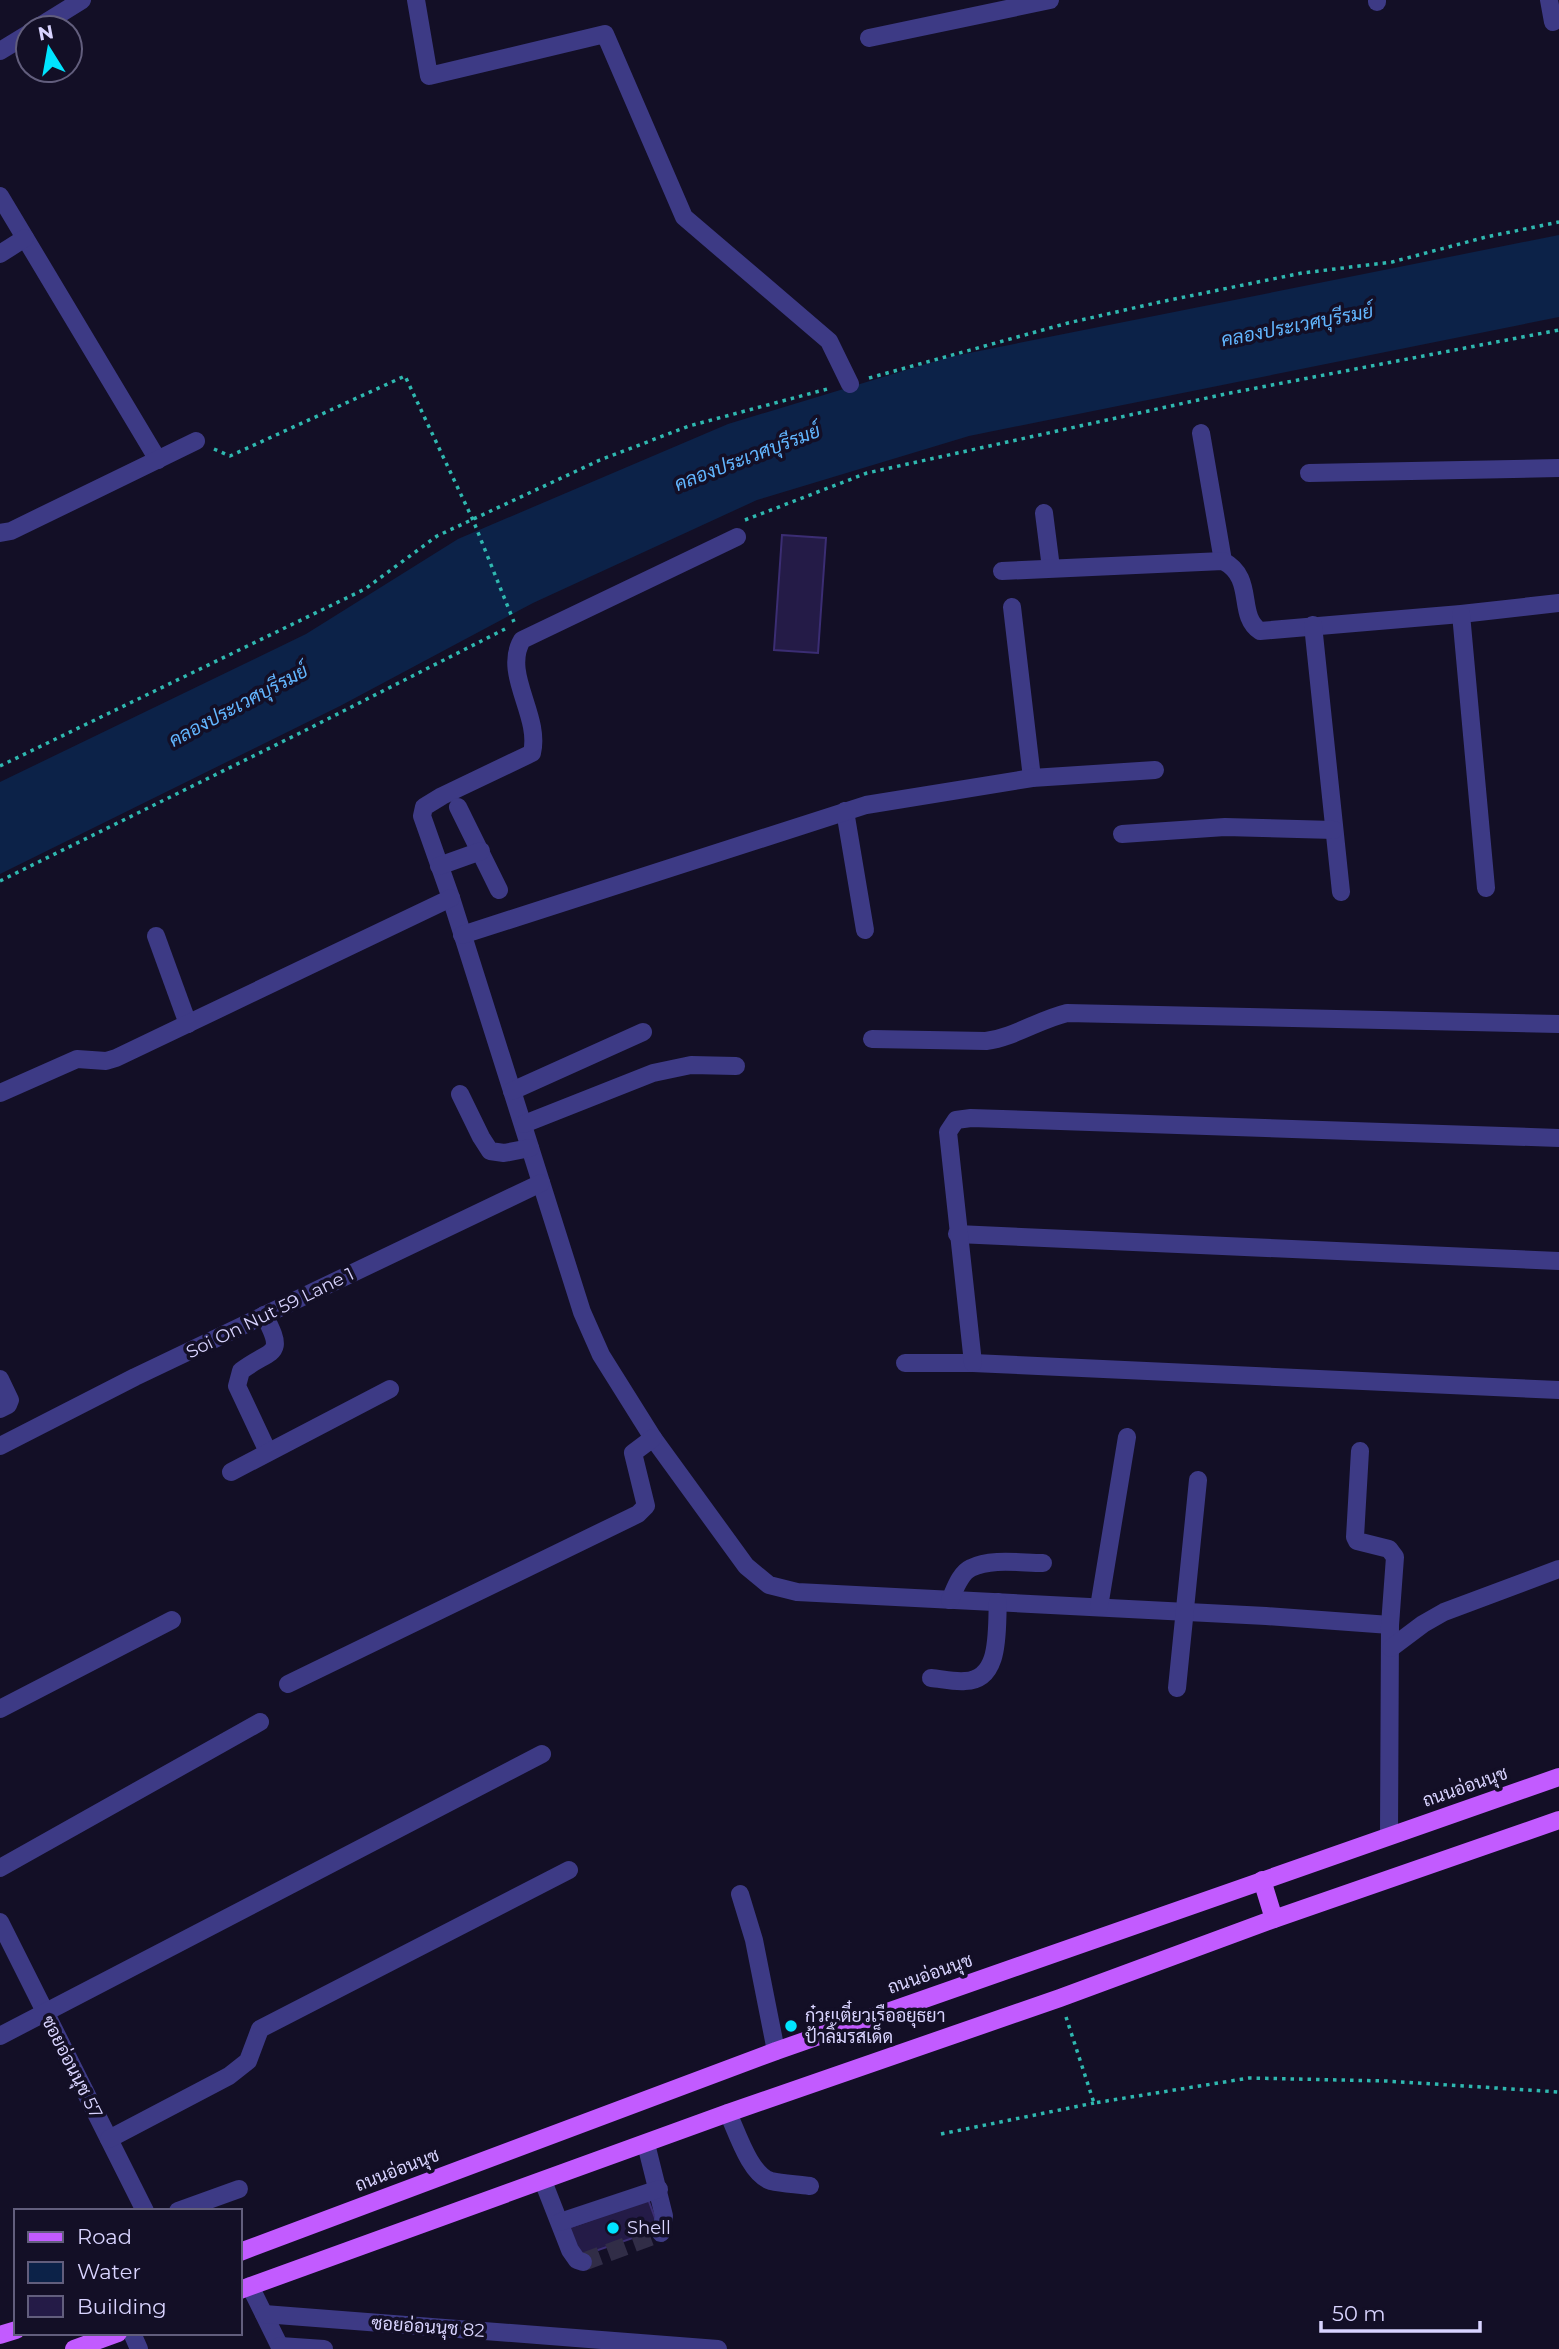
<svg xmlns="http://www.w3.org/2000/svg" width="1559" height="2349" font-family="Montserrat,Sarabun,sans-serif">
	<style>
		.water { fill: #0c2248 }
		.building { fill: #241b47; stroke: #3b2d73; stroke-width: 2 }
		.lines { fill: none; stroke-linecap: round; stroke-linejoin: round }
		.minor-tunnel { stroke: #312d47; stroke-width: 18; stroke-dasharray: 18 9; stroke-linecap: butt }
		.path { stroke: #2fb8b0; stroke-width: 3.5; stroke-dasharray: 3.5 5; stroke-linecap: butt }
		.minor { stroke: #3d3a85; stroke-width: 18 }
		.major { stroke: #c25bff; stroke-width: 18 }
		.poi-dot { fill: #00e5ff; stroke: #130f26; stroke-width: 2.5 }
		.labels { text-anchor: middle; stroke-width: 7; stroke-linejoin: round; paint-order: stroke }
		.street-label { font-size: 18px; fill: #d9d4ff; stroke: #130f26 }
		.poi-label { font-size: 18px; fill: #d9d4ff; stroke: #130f26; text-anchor: start }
		.water-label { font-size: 19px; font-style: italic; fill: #62b6ff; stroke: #130f26 }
	</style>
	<rect width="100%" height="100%" fill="#130f26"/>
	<path class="water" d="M1559,235V317L969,436L757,500L533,603L340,706L0,874V782L306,634L458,539L728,424L949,357Z"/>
	<g class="building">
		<path d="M782,535L826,538L818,653L774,650Z"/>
		<path d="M648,2199L659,2229L578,2257L568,2228Z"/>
	</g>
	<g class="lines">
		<path class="minor-tunnel" d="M583,2262L661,2233"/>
		<g class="path">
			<path d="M869,378L1068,323L1160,302L1302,273L1392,262L1486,237L1559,222"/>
			<path d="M214,449L230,456L405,376L473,520L514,622"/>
			<path d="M745,520L867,473L1225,394L1559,330"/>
			<path d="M0,766L365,589L437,536L600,460L689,426L831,388"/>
			<path d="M0,881L302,732L505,629"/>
			<path d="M1066,2017L1094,2103L1249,2078L1386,2081L1559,2092"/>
			<path d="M941,2134L1094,2103"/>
		</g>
		<g class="minor">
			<path d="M416,0L429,76L605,34L684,217L829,341L850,384"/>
			<path d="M1377,0V2"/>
			<path d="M1549,0L1553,22"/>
			<path d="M37,28L82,0"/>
			<path d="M869,38L1050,0"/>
			<path d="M0,51L28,34"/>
			<path d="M0,196L158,460"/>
			<path d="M0,254L25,238"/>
			<path d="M1201,433L1223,561"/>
			<path d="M1309,473L1559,468"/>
			<path d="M1044,513L1051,568"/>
			<path d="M0,533L11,531L196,441"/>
			<path d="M737,537L522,640C502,674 541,715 532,753L442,796L424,807L422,816L451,898L582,1312L601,1355L653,1438L746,1566L769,1585L797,1592L1266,1616L1390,1625"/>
			<path d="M1002,571L1223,561C1256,578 1236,615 1260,631L1461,614L1559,603"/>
			<path d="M1012,607L1032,778"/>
			<path d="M1461,614L1486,888"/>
			<path d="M1313,625L1341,892"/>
			<path d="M458,807L499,890"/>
			<path d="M845,811L865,930"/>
			<path d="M1122,834L1225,827L1334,830"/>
			<path d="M439,866L481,851"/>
			<path d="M462,935L866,805L1032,778L1155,770"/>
			<path d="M156,936L188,1024"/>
			<path d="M872,1039L986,1041C1015,1037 1038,1020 1067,1013L1559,1024"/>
			<path d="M512,1091L643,1032"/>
			<path d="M0,1093L77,1059L106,1061L116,1058L451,898"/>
			<path d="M460,1094L481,1137L490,1151L504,1153L530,1148"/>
			<path d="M524,1124L653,1073L691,1065L736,1066"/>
			<path d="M957,1234L1559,1261"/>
			<path d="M264,1315C287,1358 271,1348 241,1371L237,1386L268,1452"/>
			<path d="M905,1363H973L1559,1390"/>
			<path d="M973,1363L948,1132L956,1120L971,1118L1559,1138"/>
			<path d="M0,1379L10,1400L8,1405L0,1409"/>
			<path d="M0,1446L135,1377L541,1183"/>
			<path d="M1360,1451L1355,1537L1357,1541L1389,1549L1395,1557L1390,1625L1389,1835"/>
			<path d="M231,1472L390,1389"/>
			<path d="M950,1600C955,1589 960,1573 971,1568C991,1558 1021,1563 1043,1563"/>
			<path d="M1099,1607L1127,1437"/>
			<path d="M1391,1648L1423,1624L1444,1612L1559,1569"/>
			<path d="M931,1678C942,1679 954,1682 965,1681C1002,1680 996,1628 998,1602"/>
			<path d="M288,1684L638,1514L646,1506L633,1453L653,1438"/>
			<path d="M1177,1688L1198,1480"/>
			<path d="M0,1709L172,1620"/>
			<path d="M0,1868L260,1722"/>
			<path d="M740,1894L754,1940L776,2051"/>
			<path d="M0,1922L145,2211"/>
			<path d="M0,2036L542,1754"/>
			<path d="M728,2113C737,2132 750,2175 771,2181C783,2184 797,2184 810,2186"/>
			<path d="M109,2139L229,2076L248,2061L260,2029L569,1870"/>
			<path d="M646,2144L664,2216L661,2233"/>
			<path d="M543,2181L570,2250L577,2260L583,2262"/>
			<path d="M178,2211L239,2189"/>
			<path d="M560,2222L659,2189"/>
			<path d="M250,2286L281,2349"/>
			<path d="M264,2314L718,2349"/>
			<path d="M132,2333L139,2349"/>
			<path d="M280,2346L324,2349"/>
		</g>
		<g class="major">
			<path d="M1262,1880L1274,1919"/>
			<path d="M240,2252L776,2051L1559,1777"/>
			<path d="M240,2290L728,2113L1060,1998L1274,1919L1559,1820"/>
			<path d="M0,2335L16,2330"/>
			<path d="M74,2349L118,2333"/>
		</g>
	</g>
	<g class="poi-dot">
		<circle cx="791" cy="2026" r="7"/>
		<circle cx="613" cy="2228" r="7"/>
	</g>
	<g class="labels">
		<g class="street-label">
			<text transform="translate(270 1313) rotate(-26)" y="6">Soi On Nut 59 Lane 1</text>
			<text transform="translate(1465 1787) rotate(-19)" y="6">ถนนอ่อนนุช</text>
			<text transform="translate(930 1974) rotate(-19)" y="6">ถนนอ่อนนุช</text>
			<text transform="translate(72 2067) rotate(63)" y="6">ซอยอ่อนนุช 57</text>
			<text transform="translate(397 2170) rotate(-21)" y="6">ถนนอ่อนนุช</text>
			<text transform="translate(428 2327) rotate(4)" y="6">ซอยอ่อนนุช 82</text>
		</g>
		<g class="poi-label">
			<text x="805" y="2022">ก๋วยเตี๋ยวเรืออยุธยา<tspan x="805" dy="21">ป้าลิ้มรสเด็ด</tspan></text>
			<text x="627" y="2234">Shell</text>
		</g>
		<g class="water-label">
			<text transform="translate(1297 325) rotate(-11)" y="7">คลองประเวศบุรีรมย์</text>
			<text transform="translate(747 457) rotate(-21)" y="7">คลองประเวศบุรีรมย์</text>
			<text transform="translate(238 705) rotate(-28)" y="7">คลองประเวศบุรีรมย์</text>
		</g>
	</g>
	<rect x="14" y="2209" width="228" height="126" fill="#130f26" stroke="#625e7d" stroke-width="2"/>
	<rect x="28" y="2232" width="35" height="10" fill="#c25bff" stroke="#625e7d" stroke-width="2"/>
	<text x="77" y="2244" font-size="21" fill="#d9d4ff">Road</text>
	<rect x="28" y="2262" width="35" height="21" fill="#0c2248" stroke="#625e7d" stroke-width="2"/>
	<text x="77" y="2279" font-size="21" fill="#d9d4ff">Water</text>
	<rect x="28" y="2296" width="35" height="21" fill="#241b47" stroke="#625e7d" stroke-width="2"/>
	<text x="77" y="2314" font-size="21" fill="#d9d4ff">Building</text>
	<g transform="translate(49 49) rotate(349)"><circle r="33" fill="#130f26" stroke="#625e7d" stroke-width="2"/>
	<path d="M0-5L12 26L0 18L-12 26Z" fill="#00e5ff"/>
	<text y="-10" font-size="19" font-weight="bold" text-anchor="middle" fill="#d9d4ff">N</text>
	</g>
	<path d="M1321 2321v10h159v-10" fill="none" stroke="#d9d4ff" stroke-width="3.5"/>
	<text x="1332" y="2321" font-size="21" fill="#d9d4ff" stroke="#130f26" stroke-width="5" paint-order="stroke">50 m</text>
</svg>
